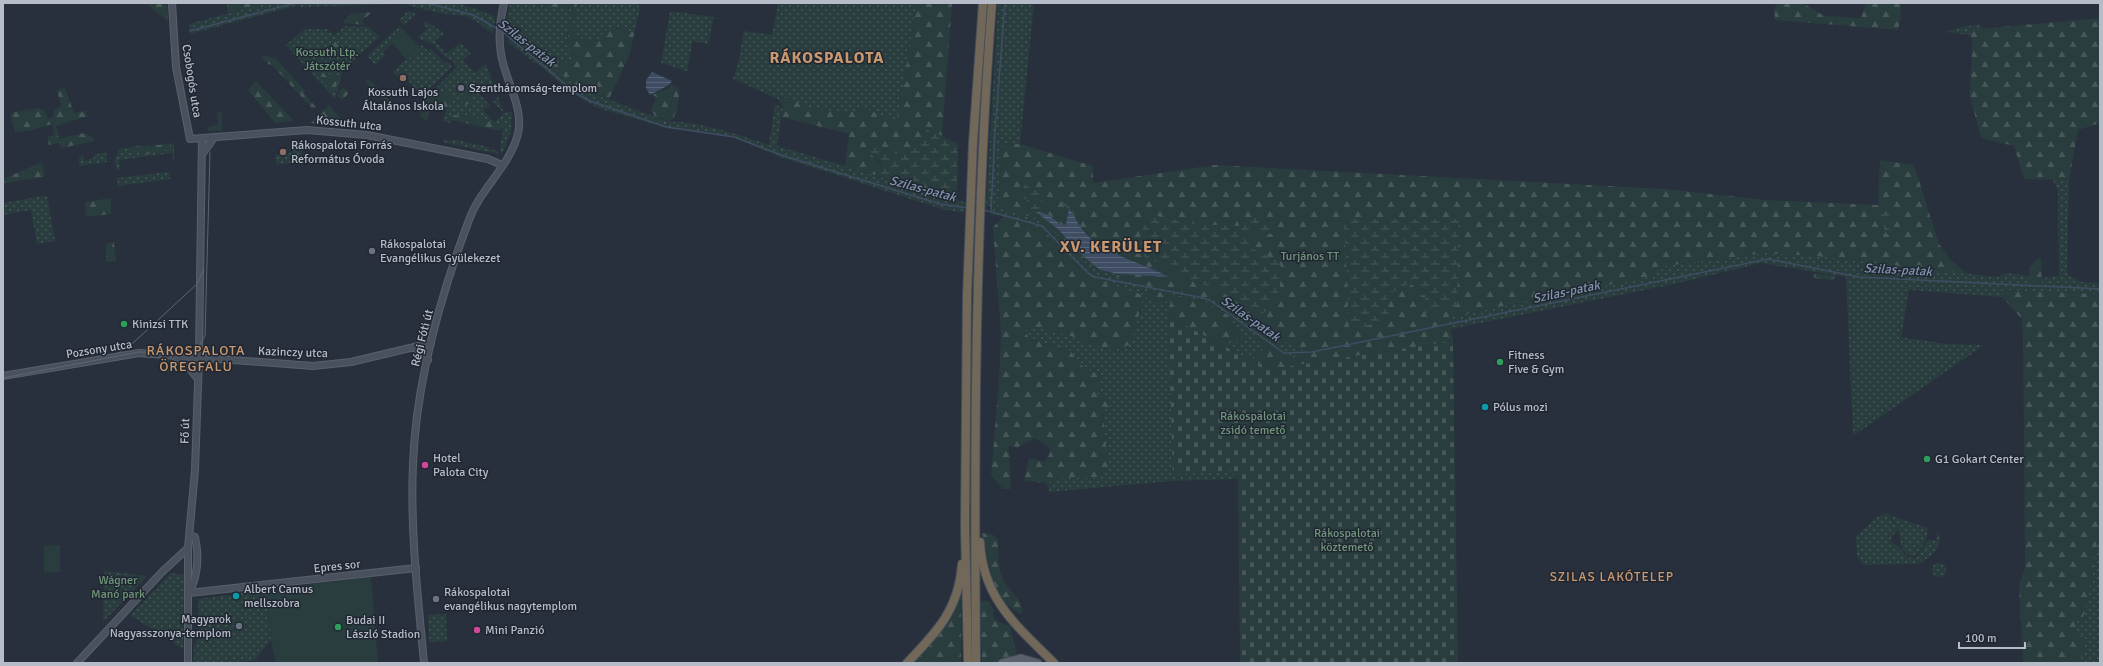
<svg xmlns="http://www.w3.org/2000/svg" width="2103" height="666" font-family="Signika,sans-serif">
	<style>
		.green { fill: url(#green-dots) }
		.forest { fill: url(#forest-firs); fill-rule: evenodd }
		.wetland { fill: url(#wetland-marsh) }
		.cemetery { fill: url(#cemetery-stones) }
		.pitch { fill: #2a3d3e }
		.water { fill: url(#water-rules) }
		.lines { fill: none; stroke-linecap: round; stroke-linejoin: round }
		.stream { stroke: #3e4d63; stroke-width: 1.5 }
		.secondary-casing { stroke: #59606b; stroke-width: 8 }
		.primary-casing { stroke: #444b56; stroke-width: 9 }
		.highway-casing { stroke: #464d58; stroke-width: 10 }
		.secondary { stroke: #49515f; stroke-width: 6 }
		.primary { stroke: #59616c; stroke-width: 7 }
		.highway { stroke: #726859; stroke-width: 8 }
		.tram { stroke: #5d6673; stroke-width: 1 }
		.education-dot { fill: #8d6e63; stroke: #202732; stroke-width: 1.5 }
		.worship-dot { fill: #6b7280; stroke: #202732; stroke-width: 1.5 }
		.leisure-dot { fill: #2e9e5b; stroke: #202732; stroke-width: 1.5 }
		.culture-dot { fill: #0f9aa8; stroke: #202732; stroke-width: 1.5 }
		.hotel-dot { fill: #d1479c; stroke: #202732; stroke-width: 1.5 }
		.labels { text-anchor: middle; stroke-width: 3; stroke-linejoin: round; paint-order: stroke }
		.park-label { font-size: 12px; fill: #70967a; stroke: #202732 }
		.street-label { font-size: 12px; fill: #b7bdc8; stroke: #202732 }
		.poi-label { font-size: 12px; fill: #b7bdc8; stroke: #202732; text-anchor: start }
		.water-label { font-size: 13px; font-style: italic; fill: #8193ac; stroke: #202732 }
		.neighbourhood-label { font-size: 13px; letter-spacing: 1px; fill: #ca986f; stroke: #202732 }
		.quarter-label { font-size: 14px; letter-spacing: 1px; fill: #ca986f; stroke: #202732 }
		.district-label { font-size: 16px; font-weight: bold; letter-spacing: 1px; fill: #ca986f; stroke: #202732 }
	</style>
	<defs>
		<pattern id="green-dots" width="8" height="8" patternUnits="userSpaceOnUse"><rect width="8" height="8" fill="#2a3d3e"/><path d="M2 2h.1M6 6h.1" fill="none" stroke="#475758" stroke-width="1.8" stroke-linecap="round"/></pattern>
		<pattern id="forest-firs" width="22" height="20" patternUnits="userSpaceOnUse"><rect width="22" height="20" fill="#2a3d3e"/><path d="M5 1l3.5 6h-7zM16 11l3.5 6h-7z" fill="#475758"/></pattern>
		<pattern id="wetland-marsh" width="20" height="14" patternUnits="userSpaceOnUse"><rect width="20" height="14" fill="#2a3d3e"/><path d="M1 5h8M5 5V1M11 12h8M15 12V8" fill="none" stroke="#475758"/></pattern>
		<pattern id="cemetery-stones" width="16" height="16" patternUnits="userSpaceOnUse"><rect width="16" height="16" fill="#2a3d3e"/><path d="M2 7V4a2 2 0 0 1 4 0v3zM10 15v-3a2 2 0 0 1 4 0v3z" fill="#475758"/></pattern>
		<pattern id="water-rules" width="6" height="5" patternUnits="userSpaceOnUse"><rect width="6" height="5" fill="#3e4d63"/><path d="M0 2.5h6" fill="none" stroke="#586578"/></pattern>
	</defs>
	<rect width="100%" height="100%" fill="#27303c"/>
	<g class="green">
		<path d="M266,3H456L474,8L495,17L493,34L477,22L465,16L439,13L404,4L300,7L299,5L190,34L189,24Z"/>
		<path d="M510,3C531,3 550,5 571,8C577,25 556,37 576,58L573,61L555,63L596,95L653,116L654,121C664,123 672,121 682,122C712,126 740,135 769,145L775,105L783,107L777,146L845,166L946,198L965,202L964,213L942,209L780,157L733,137L667,128L598,108L570,92L544,69L507,42L513,32L505,27Z"/>
		<path d="M577,3H637L640,8L635,31L628,32L617,27L605,31L598,40L588,42L577,37L575,34L573,22Z"/>
		<path d="M778,3H917L897,123L865,108L848,113L809,108L787,98L778,99L733,79L737,68L744,31L772,35Z"/>
		<path d="M998,3H1034L1020,144L1002,143L998,207L1034,218L1048,225L1088,263L1098,270L1119,274L1115,278H1125L1127,281L1133,283L1213,299L1259,332L1254,336L1261,343L1263,353H1255L1254,361L1237,353L1234,347L1226,340H1230L1239,343L1237,330L1231,327L1232,316L1205,302L1170,294L1167,301L1171,303L1165,316H1168L1231,470L1238,479L1172,481L1050,492L1046,483L1066,477L1095,478L1108,469L1103,412L1097,394L1100,376L1082,366L1068,348L1030,340L1026,333L1014,327H1034L1055,331L1071,336L1086,343L1134,333L1135,326L1142,309L1132,292L1095,279L1079,268L1040,227L1004,216L991,215V206H986Z"/>
		<path d="M408,11L416,14L404,25L399,20Z"/>
		<path d="M670,11L714,17L708,44L693,41L687,71L661,63Z"/>
		<path d="M426,21L444,33L435,41L446,54L460,43L471,53L463,60L475,73L486,64L504,113L493,102L498,97L488,83L478,92L490,106L483,110L494,122L506,112H512L511,131L503,152L500,153L503,126L470,116L452,115L450,123L442,121L448,106L440,91L434,90L462,62L455,67L454,62L445,57L433,44L417,38L427,29L423,23Z"/>
		<path d="M1980,25L1983,29L1970,30L1971,35L1945,32L1965,26Z"/>
		<path d="M345,26L369,27L379,37L356,58L336,37L356,59L343,70L335,99L286,45L305,29H327L334,36Z"/>
		<path d="M399,26L420,47L422,45L428,51L431,49L445,63L447,62L452,67L422,96L403,75L399,78L393,72L406,59L392,43L383,52L385,55L375,65L367,56Z"/>
		<path d="M425,99L431,106L429,114L416,109Z"/>
		<path d="M443,139L451,141L452,139L489,147V149L498,151V154L443,142Z"/>
		<path d="M174,143V162L172,153L119,160L120,169L116,170L114,154L116,158L119,149L131,147V152L172,149L169,144Z"/>
		<path d="M292,146H302V161L276,165L275,155L283,153V150L288,149V153L293,152Z"/>
		<path d="M106,152L107,162L79,166V157L84,156V161L94,158V155Z"/>
		<path d="M169,172L170,179L118,186L117,178Z"/>
		<path d="M2052,179L2069,180L2067,274L2082,282L2100,283V294L2002,290V297L1909,290L1901,337L1946,344L1984,345L1853,436L1846,277L1761,263L1674,284L1451,329L1449,317L1653,276L1666,266L1765,253L1816,256L1998,277L2006,273L2031,276L2030,284L2042,286V278L2059,276L2058,190Z"/>
		<path d="M47,195L55,241L37,244L31,210L3,215V203Z"/>
		<path d="M1271,335L1279,341L1292,342L1303,350L1292,357H1287L1280,349L1267,340Z"/>
		<path d="M167,357H168L187,372H167Z"/>
		<path d="M1886,513L1890,515L1891,520L1897,526V531L1892,536L1891,542C1894,544 1898,546 1900,548C1905,554 1908,560 1917,557L1928,540H1937V534L1931,530L1938,533L1940,538C1939,550 1928,561 1916,564L1863,565L1857,556L1856,536L1876,518Z"/>
		<path d="M1892,516L1928,528L1926,540L1916,556L1908,555C1895,545 1904,529 1892,519Z"/>
		<path d="M2100,542V663H2080L2084,646L2074,633L2076,623L2079,618L2083,619C2090,594 2091,568 2097,543Z"/>
		<circle cx="1939" cy="570" r="7"/>
		<path d="M104,571L147,576L103,622Z"/>
		<path d="M171,573L184,575L183,649L130,615Z"/>
		<path d="M266,590L271,640L254,661L194,663V644L199,638L198,599Z"/>
		<path d="M446,614L447,641L429,642L428,615Z"/>
	</g>
	<g class="forest">
		<path d="M146,3H167L168,22Z"/>
		<path d="M227,3H263V4L227,13Z"/>
		<path d="M541,3L577,4L573,22L575,34L588,42L598,40L605,31L614,27L628,32L635,31L629,56L609,99C588,92 566,84 554,65L555,63L573,61L576,58L565,43L568,37L572,10L571,8L553,7Z"/>
		<path d="M917,3H952L942,136L926,128C926,145 906,153 892,154L879,144L871,154L882,167L875,175L845,166L849,134L782,117L783,107L778,99L787,98L809,108L848,113L865,108L897,122Z"/>
		<path d="M1779,3H1803L1824,16L1861,18L1866,3H1900L1901,16L1898,30L1775,20L1774,8Z"/>
		<path d="M372,12L362,21L366,25L342,23L351,14Z"/>
		<path d="M2100,18V123L2078,130L2069,180L2024,179L2014,146L1981,138L1970,96L1972,44L1970,30Z"/>
		<path d="M335,42H337L353,57L352,59L349,61L333,45Z"/>
		<path d="M297,44L327,77L335,70L339,79L333,94L293,50Z"/>
		<path d="M263,55L276,59L305,91L303,93L316,107L314,109L310,108L311,107L271,64L270,65L261,58Z"/>
		<path d="M369,79L395,106V113L365,81Z"/>
		<path d="M256,81L294,121L275,123L248,90Z"/>
		<path d="M671,84L675,86L667,120L655,116L651,110L656,97L653,95L661,90L669,89Z"/>
		<path d="M676,86H678C680,97 678,109 673,119L665,124L654,121L653,116L667,121Z"/>
		<path d="M343,87L349,93L342,100L337,96Z"/>
		<path d="M65,88L74,113L85,111L88,116L56,126L59,139L84,133L94,138V141L62,148L58,143L49,145L47,137L55,135L52,124L29,131L15,132L10,113L38,108L44,110L48,119L52,118L54,111L61,105L57,90Z"/>
		<path d="M468,88L472,95L471,102L466,105L460,101L463,92Z"/>
		<path d="M434,90L448,94L452,98L446,109L430,105L425,99Z"/>
		<path d="M188,97H196L193,99L198,114L195,121L193,120Z"/>
		<path d="M329,105L349,128L310,123Z"/>
		<path d="M416,109L429,114L427,121L420,117L421,113Z"/>
		<path d="M222,112V130L208,131V127L218,125L217,113Z"/>
		<path d="M452,115L470,116L503,126L501,131L451,120Z"/>
		<path d="M1002,143L1020,144L1093,166V183L1214,165L1665,189L1765,200L1878,205L1880,160L1914,165L1939,244L1950,259L1967,274L1816,256L1765,253L1666,266L1653,276L1449,317L1453,341L1272,369L1254,361L1255,353H1263L1261,343L1253,339L1258,332L1213,299L1133,283L1126,281L1125,278H1114L1119,274L1168,276C1142,262 1110,256 1088,236C1080,228 1075,217 1069,208L1066,224L1062,226L1054,218L1043,212L1044,205L1023,199L1029,203L1025,209L1027,216L998,207ZM1271,335C1282,343 1292,341 1303,350L1292,357H1287L1280,349L1268,340Z"/>
		<path d="M169,144L172,149L148,154L131,152V147Z"/>
		<path d="M42,162L45,177L3,183V179Z"/>
		<path d="M111,198V214L86,217L85,202Z"/>
		<path d="M1004,216L1040,227L1079,268L1095,279L1143,295L1144,292L1153,290L1205,302L1232,317L1231,327L1237,330L1244,340L1239,343L1230,340H1226L1234,347L1237,353L1168,316H1164L1171,303L1167,301L1159,307L1143,296C1140,312 1136,328 1131,344L1114,351L1086,343L1071,336L1034,327L1029,331L1016,327L1026,333L1030,340L1068,348L1082,366L1101,376L1097,394L1113,403L1103,412L1108,469L1095,478L1066,477L1046,483L1024,481L1029,458L1045,462L1050,453V448L1035,438L1018,447L1009,446L1011,489H1003L991,475L999,381L1001,333L993,227Z"/>
		<path d="M114,242L116,261L106,262V244Z"/>
		<path d="M2038,258L2041,259L2042,286L2030,284L2029,269Z"/>
		<path d="M2002,290L2100,294V542L2097,543C2091,569 2090,594 2083,619H2079L2076,623L2074,632L2081,633L2084,646L2080,663H2023L2019,586L2025,568L2023,335L2022,319L2002,297Z"/>
		<path d="M982,533L992,534L998,540C999,553 997,571 1005,583C1011,593 1021,598 1023,611L1020,614L1005,603L995,589Z"/>
		<path d="M959,595L961,599V663H912L949,619Z"/>
		<path d="M980,601H988L994,610L993,615C997,622 1002,624 1010,626L1017,656L1007,658L996,663H982Z"/>
	</g>
	<g class="wetland">
		<path d="M926,128L958,144L957,201L875,175L882,167V165L871,154L869,145L871,143L879,144L892,154C905,153 927,145 926,128Z"/>
		<path d="M1026,184L1038,189L1044,205L1043,212H1037L1059,230L1076,250L1100,270C1071,258 1059,225 1027,216L1025,209L1029,203L1018,193Z"/>
		<path d="M1880,212L1889,214L1892,221L1893,234H1887L1883,226Z"/>
		<path d="M1152,215L1196,224L1238,226L1257,216L1269,220L1278,227L1272,234L1253,232L1248,242L1255,250L1280,262C1283,281 1279,307 1259,315L1215,288L1180,278L1174,270L1143,256C1137,239 1140,228 1152,215Z"/>
		<path d="M1344,219H1459L1457,305L1425,313V297L1410,283L1387,295L1390,320L1349,330Z"/>
		<path d="M1812,273L1835,276L1834,280L1814,278Z"/>
	</g>
	<path class="cemetery" d="M1168,316L1237,353L1272,369L1453,341L1458,663H1240L1238,479L1231,470L1173,475Z"/>
	<g class="pitch">
		<path d="M401,28L420,49L409,59L390,39Z"/>
		<path d="M60,545V572L44,573V546Z"/>
		<path d="M371,577L378,663H276L271,640L266,590Z"/>
	</g>
	<g class="water">
		<path d="M652,72L672,81L669,85L650,95L646,88V80Z"/>
		<path d="M1069,208C1075,217 1080,228 1088,236C1110,256 1143,263 1169,277L1119,274L1100,270L1076,250L1059,230L1036,212C1048,212 1054,219 1062,226L1066,224Z"/>
	</g>
	<g class="lines">
		<g class="stream">
			<path d="M427,3L473,15L498,29"/>
			<path d="M190,31L295,3"/>
			<path d="M503,32L577,94L590,101L666,127L734,137L781,155L940,204L968,208"/>
			<path d="M1063,203L1069,208"/>
			<path d="M984,210L1042,226L1089,274L1095,277L1204,298L1211,301L1284,353L1312,352L1768,259L1859,277L2100,289"/>
			<path d="M991,210L995,132L1005,3"/>
		</g>
		<g class="secondary-casing">
			<g id="secondary">
				<path d="M172,3L176,67L190,139L307,130L367,135L488,159L502,165"/>
				<path d="M203,153L214,138"/>
				<path d="M414,348L421,351L428,360"/>
				<path d="M174,356L190,369L198,379"/>
				<path d="M3,376L139,353L313,366L351,362L431,343"/>
				<path d="M190,536L195,537C199,555 198,574 190,591"/>
				<path d="M189,593L416,568"/>
				<path d="M77,663L162,572L188,548"/>
				<path d="M188,663V548L195,470L199,357L202,138"/>
				<path d="M424,663C418,597 410,530 413,464C416,381 440,297 469,220C480,189 508,168 517,137C526,110 505,81 501,54C498,37 500,20 504,3"/>
			</g>
		</g>
		<g class="primary-casing">
			<path id="primary" d="M1002,663L1021,658L1038,663"/>
		</g>
		<g class="highway-casing">
			<g id="highway">
				<path d="M980,542C983,599 1016,625 1054,663"/>
				<path d="M907,663C937,632 959,609 962,564"/>
				<path d="M968,663L965,526L967,297L973,142L983,3"/>
				<path d="M976,663C974,443 975,222 992,3"/>
			</g>
		</g>
		<use href="#secondary" class="secondary"/>
		<use href="#primary" class="primary"/>
		<use href="#highway" class="highway"/>
		<g class="tram">
			<path d="M118,353L133,343L197,284L204,269"/>
			<path d="M3,378L139,352L188,354L199,346L205,336L210,152"/>
		</g>
	</g>
	<g class="education-dot">
		<circle cx="403" cy="78" r="4"/>
		<circle cx="283" cy="152" r="4"/>
	</g>
	<g class="worship-dot">
		<circle cx="461" cy="88" r="4"/>
		<circle cx="372" cy="251" r="4"/>
		<circle cx="436" cy="599" r="4"/>
		<circle cx="239" cy="626" r="4"/>
	</g>
	<g class="leisure-dot">
		<circle cx="124" cy="324" r="4"/>
		<circle cx="1500" cy="362" r="4"/>
		<circle cx="1927" cy="459" r="4"/>
		<circle cx="338" cy="627" r="4"/>
	</g>
	<g class="culture-dot">
		<circle cx="1485" cy="407" r="4"/>
		<circle cx="236" cy="596" r="4"/>
	</g>
	<g class="hotel-dot">
		<circle cx="425" cy="465" r="4"/>
		<circle cx="477" cy="630" r="4"/>
	</g>
	<g class="labels">
		<g class="park-label">
			<text x="327" y="56">Kossuth Ltp.<tspan x="327" dy="14">Játszótér</tspan></text>
			<text x="1310" y="260">Turjános TT</text>
			<text x="1253" y="420">Rákospalotai<tspan x="1253" dy="14">zsidó temető</tspan></text>
			<text x="1347" y="537">Rákospalotai<tspan x="1347" dy="14">köztemető</tspan></text>
			<text x="118" y="584">Wágner<tspan x="118" dy="14">Manó park</tspan></text>
		</g>
		<g class="street-label">
			<text transform="translate(192 81) rotate(81)" y="4">Csobogós utca</text>
			<text transform="translate(349 123) rotate(6)" y="4">Kossuth utca</text>
			<text transform="translate(422 338) rotate(-76)" y="4">Régi Fóti út</text>
			<text transform="translate(99 349) rotate(-9)" y="4">Pozsony utca</text>
			<text transform="translate(293 352) rotate(2)" y="4">Kazinczy utca</text>
			<text transform="translate(185 431) rotate(-88)" y="4">Fő út</text>
			<text transform="translate(337 566) rotate(-6)" y="4">Epres sor</text>
		</g>
		<g class="poi-label">
			<text x="469" y="92">Szentháromság-templom</text>
			<text x="403" y="96" text-anchor="middle">Kossuth Lajos<tspan x="403" dy="14">Általános Iskola</tspan></text>
			<text x="291" y="149">Rákospalotai Forrás<tspan x="291" dy="14">Református Óvoda</tspan></text>
			<text x="380" y="248">Rákospalotai<tspan x="380" dy="14">Evangélikus Gyülekezet</tspan></text>
			<text x="132" y="328">Kinizsi TTK</text>
			<text x="1508" y="359">Fitness<tspan x="1508" dy="14">Five &amp; Gym</tspan></text>
			<text x="1493" y="411">Pólus mozi</text>
			<text x="433" y="462">Hotel<tspan x="433" dy="14">Palota City</tspan></text>
			<text x="1935" y="463">G1 Gokart Center</text>
			<text x="244" y="593">Albert Camus<tspan x="244" dy="14">mellszobra</tspan></text>
			<text x="444" y="596">Rákospalotai<tspan x="444" dy="14">evangélikus nagytemplom</tspan></text>
			<text x="231" y="623" text-anchor="end">Magyarok<tspan x="231" dy="14">Nagyasszonya-templom</tspan></text>
			<text x="346" y="624">Budai II<tspan x="346" dy="14">László Stadion</tspan></text>
			<text x="485" y="634">Mini Panzió</text>
		</g>
		<g class="water-label">
			<text transform="translate(527 42) rotate(38)" y="5">Szilas-patak</text>
			<text transform="translate(923 188) rotate(15)" y="5">Szilas-patak</text>
			<text transform="translate(1898 269) rotate(3)" y="5">Szilas-patak</text>
			<text transform="translate(1566 291) rotate(-12)" y="5">Szilas-patak</text>
			<text transform="translate(1251 318) rotate(35)" y="5">Szilas-patak</text>
		</g>
		<g class="neighbourhood-label">
			<text x="1612" y="581">SZILAS LAKÓTELEP</text>
		</g>
		<g class="quarter-label">
			<text x="196" y="355">RÁKOSPALOTA<tspan x="196" dy="16">ÖREGFALU</tspan></text>
		</g>
		<g class="district-label">
			<text x="827" y="63">RÁKOSPALOTA</text>
			<text x="1111" y="252">XV. KERÜLET</text>
		</g>
	</g>
	<rect width="2103" height="666" fill="none" stroke="#b7bdc8" stroke-width="8"/>
	<path d="M1959 642v6h66v-6" fill="none" stroke="#b7bdc8" stroke-width="2"/>
	<text x="1965" y="642" font-size="12" fill="#b7bdc8" stroke="#202732" stroke-width="3" paint-order="stroke">100 m</text>
</svg>
